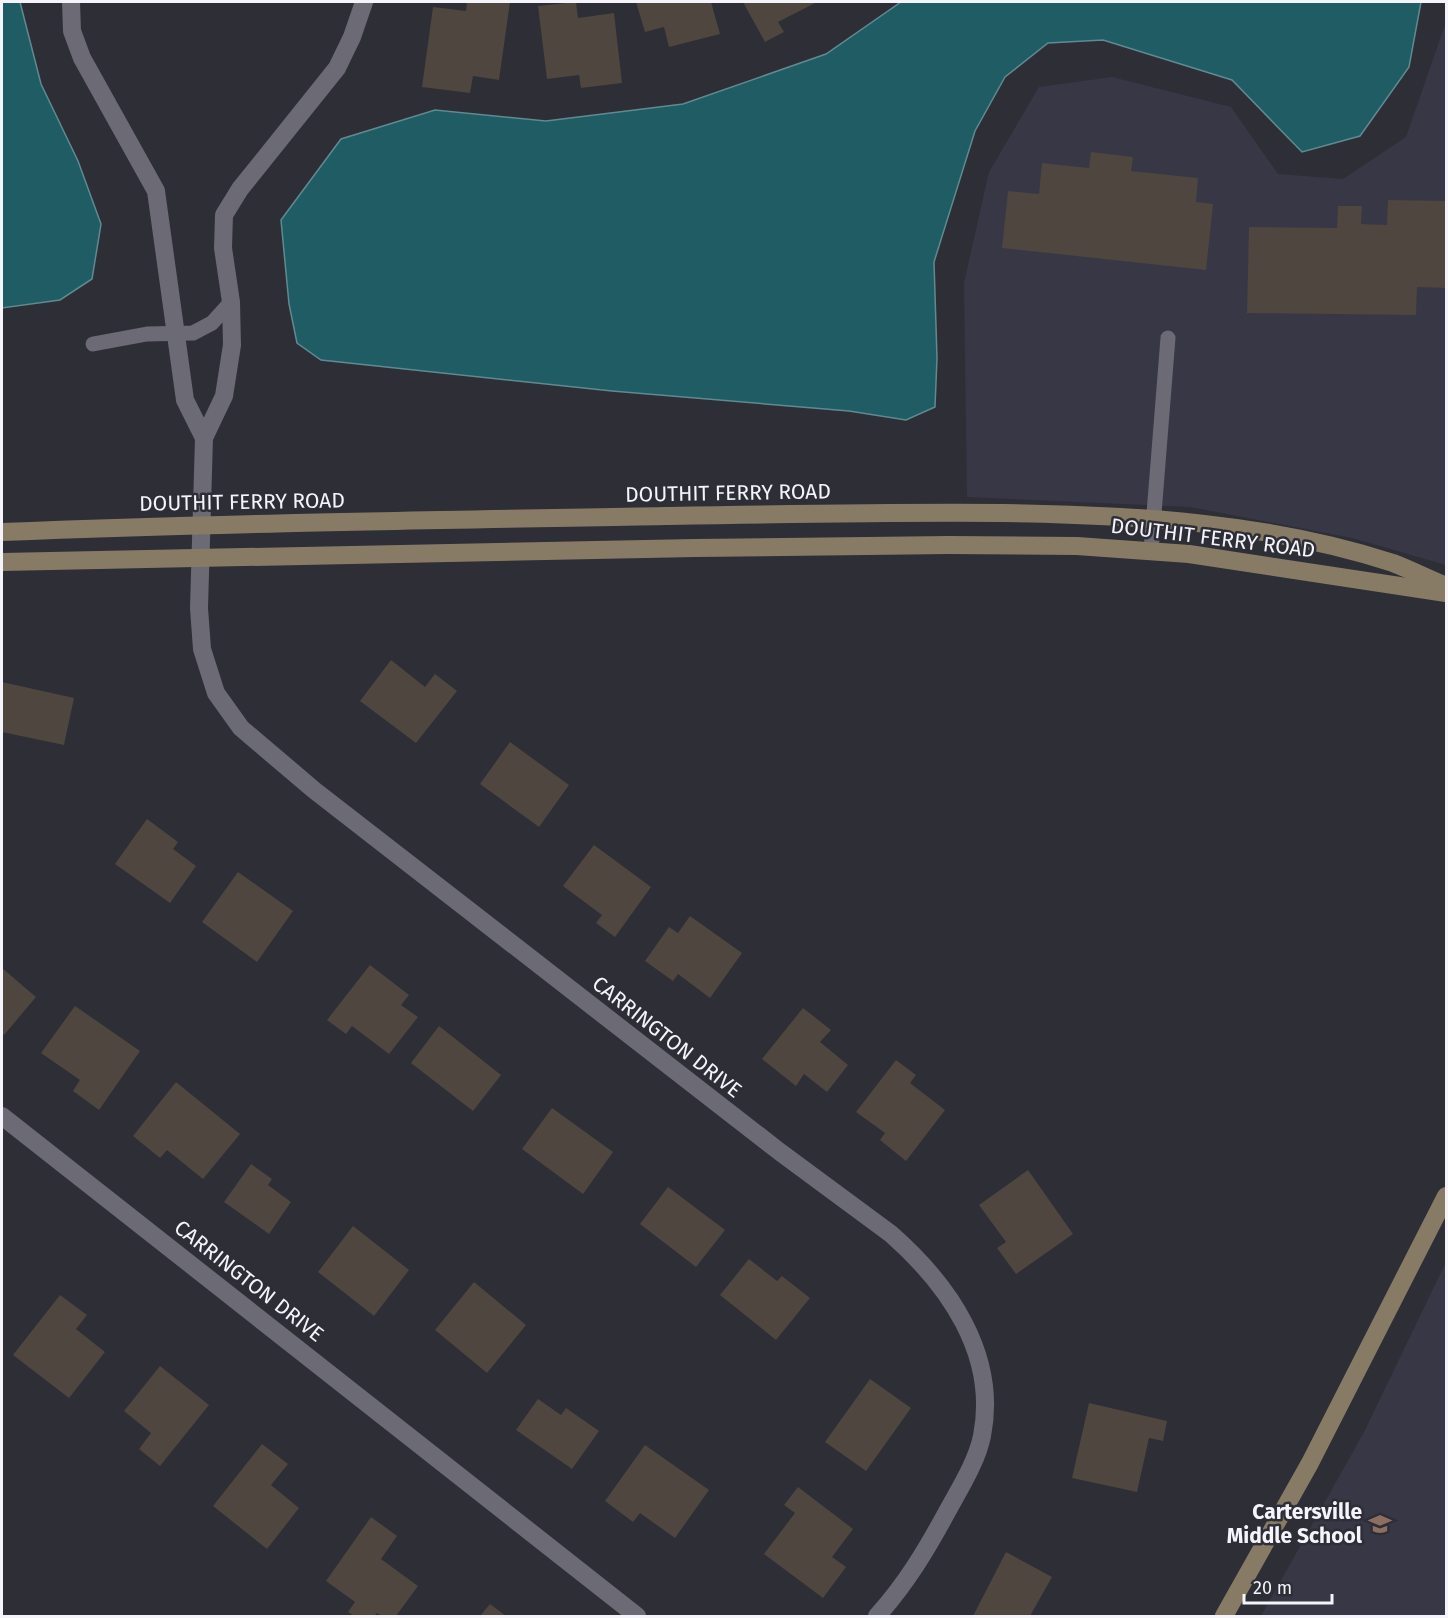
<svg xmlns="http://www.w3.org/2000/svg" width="1448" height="1618" font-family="'Fira Sans',sans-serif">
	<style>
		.built { fill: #373746 }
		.water { fill: #205c64; stroke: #608a91; stroke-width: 1.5 }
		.building { fill: #4e463f }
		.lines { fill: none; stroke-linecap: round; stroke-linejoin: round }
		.lane { stroke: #6b6a75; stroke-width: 15 }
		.street { stroke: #6b6a75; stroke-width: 18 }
		.secondary { stroke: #887b66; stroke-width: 18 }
		.labels { text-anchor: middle; stroke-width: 5; stroke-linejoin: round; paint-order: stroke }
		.street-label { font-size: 21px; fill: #f4f4fa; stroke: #2e2e37 }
		.poi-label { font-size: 21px; font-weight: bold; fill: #f4f4fa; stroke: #2e2e37; text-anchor: end }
	</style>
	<rect width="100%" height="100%" fill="#2e2e37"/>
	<g class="built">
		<path d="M1446,22V565L1352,538L1190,507L967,497L964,283L989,172L1039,87L1112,77L1231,107L1278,174L1343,179L1406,137Z"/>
		<path d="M1446,1262V1616H1261L1364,1432Z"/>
	</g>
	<g class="water">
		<path d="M2,2H20L41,84L78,161L101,224L92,279L60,300L2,308Z"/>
		<path d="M901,2H1421L1409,67L1360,136L1302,152L1232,80L1103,40L1048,43L1005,77L975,131L934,262L937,358L935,407L906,420L849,411L612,391L321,360L297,343L289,304L281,220L341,139L435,110L546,121L683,104L826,54Z"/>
	</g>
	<g class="building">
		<path d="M467,2H510L499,80L473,76L470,93L422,87L433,7L466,11Z"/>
		<path d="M576,2L578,18L614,13L622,83L581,88L579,75L547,79L538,6Z"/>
		<path d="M636,2H711L720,34L669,47L664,27L645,32Z"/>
		<path d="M743,2H817L778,22L784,32L765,42Z"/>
		<path d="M1091,152L1133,157L1131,171L1198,178L1196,202L1213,204L1206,270L1002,248L1008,191L1039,194L1042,163L1089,168Z"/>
		<path d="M1388,200L1446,201V288L1417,287L1416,315L1247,313L1249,227L1337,228L1338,206H1362L1361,224L1387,225Z"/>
		<path d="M391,660L425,687L435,674L457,691L416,743L360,701Z"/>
		<path d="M2,682L74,698L64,745L2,732Z"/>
		<path d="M510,742L569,785L539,827L480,784Z"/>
		<path d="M147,819L178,842L173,849L196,866L170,903L115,864Z"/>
		<path d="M594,845L651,887L615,937L596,923L602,915L563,886Z"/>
		<path d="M238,872L293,911L257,962L202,922Z"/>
		<path d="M690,916L742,953L710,998L678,974L673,981L645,961L669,927L678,933Z"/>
		<path d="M370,965L409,995L401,1005L418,1017L389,1054L352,1026L346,1034L327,1020Z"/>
		<path d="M2,968L36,997L4,1035L2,1033Z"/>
		<path d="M75,1006L140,1051L99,1110L73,1091L80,1080L41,1053Z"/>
		<path d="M803,1008L831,1030L820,1042L848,1065L827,1092L804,1074L796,1086L762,1059Z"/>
		<path d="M439,1026L501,1075L473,1111L411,1063Z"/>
		<path d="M896,1060L916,1075L910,1083L945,1110L906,1161L880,1140L885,1133L856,1112Z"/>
		<path d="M176,1082L240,1134L203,1179L167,1150L160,1158L133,1136Z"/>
		<path d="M552,1108L613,1152L583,1194L522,1149Z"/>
		<path d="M251,1164L272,1179L268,1185L291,1202L269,1234L224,1202Z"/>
		<path d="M1028,1170L1073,1234L1016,1274L997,1248L1006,1242L979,1205Z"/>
		<path d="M668,1187L725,1230L696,1267L640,1224Z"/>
		<path d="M353,1226L409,1270L374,1316L318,1272Z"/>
		<path d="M749,1259L777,1281L782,1276L810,1298L776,1340L720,1295Z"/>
		<path d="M474,1282L526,1325L487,1373L435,1330Z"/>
		<path d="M60,1295L87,1315L76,1329L105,1352L69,1398L13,1355Z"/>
		<path d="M160,1366L209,1405L160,1466L139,1449L151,1433L124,1411Z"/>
		<path d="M870,1379L911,1408L866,1471L825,1442Z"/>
		<path d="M538,1399L561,1415L566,1408L599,1431L572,1469L516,1430Z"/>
		<path d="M1089,1403L1167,1421L1163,1441L1149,1438L1137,1492L1072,1478Z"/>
		<path d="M262,1444L288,1464L271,1485L299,1508L267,1549L213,1506Z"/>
		<path d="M645,1445L709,1490L675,1538L640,1513L633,1522L605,1501Z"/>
		<path d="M798,1487L853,1529L832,1557L846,1567L823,1598L764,1554L795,1513L784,1505Z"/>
		<path d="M371,1517L397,1536L381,1559L418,1586L396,1616H382L377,1613L374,1616H354L348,1612L355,1602L326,1581Z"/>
		<path d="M1006,1552L1052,1577L1030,1616H973Z"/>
		<path d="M490,1604L506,1616H480Z"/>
	</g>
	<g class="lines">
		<g class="lane">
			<path d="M93,344L147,334L193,333L212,323L231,302"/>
			<path d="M1151,551L1168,338"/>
		</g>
		<g class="street">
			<path d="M71,2L72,31L82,58L156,191L185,400L204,438"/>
			<path d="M364,2L352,37L337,68L240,189L224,215L223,248L231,302L232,345L224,396L204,438L199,608L202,649L216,693L241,728L314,790L780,1152L891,1234C949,1285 998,1355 982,1436C977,1461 960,1488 948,1510C927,1549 906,1584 877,1616"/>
			<path d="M2,1116L637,1616"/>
		</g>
		<g class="secondary">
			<path d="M2,532C223,523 445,520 666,516C779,514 891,512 1003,513C1134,515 1267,522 1393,563C1411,570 1429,579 1446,586"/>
			<path d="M2,562L695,548L949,545L1077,546L1189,554L1446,593"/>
			<path d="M1224,1616L1310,1463L1446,1196"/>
		</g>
	</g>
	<defs>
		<g id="school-bare" transform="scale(1.8)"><path d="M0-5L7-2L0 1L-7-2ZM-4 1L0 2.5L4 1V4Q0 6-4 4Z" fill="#8d6e63" stroke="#2e2e37" stroke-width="2.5" paint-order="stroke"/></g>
	</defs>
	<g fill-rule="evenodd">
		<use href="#school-bare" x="1380" y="1524"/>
	</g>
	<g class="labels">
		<g class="street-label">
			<text transform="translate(728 493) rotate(-1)" y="7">DOUTHIT FERRY ROAD</text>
			<text transform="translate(242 502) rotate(-1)" y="7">DOUTHIT FERRY ROAD</text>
			<text transform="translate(1213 538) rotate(7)" y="7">DOUTHIT FERRY ROAD</text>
			<text transform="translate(667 1037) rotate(38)" y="7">CARRINGTON DRIVE</text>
			<text transform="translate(249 1281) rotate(38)" y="7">CARRINGTON DRIVE</text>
		</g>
		<g class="poi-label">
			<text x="1362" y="1519">Cartersville<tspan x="1362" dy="24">Middle School</tspan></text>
		</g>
	</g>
	<rect width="1448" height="1618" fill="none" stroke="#f4f4fa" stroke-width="6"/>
	<path d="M1244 1594v9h88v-9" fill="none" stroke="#f4f4fa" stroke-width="3"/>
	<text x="1253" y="1594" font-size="18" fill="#f4f4fa" stroke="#2e2e37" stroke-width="4.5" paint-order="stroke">20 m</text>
</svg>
